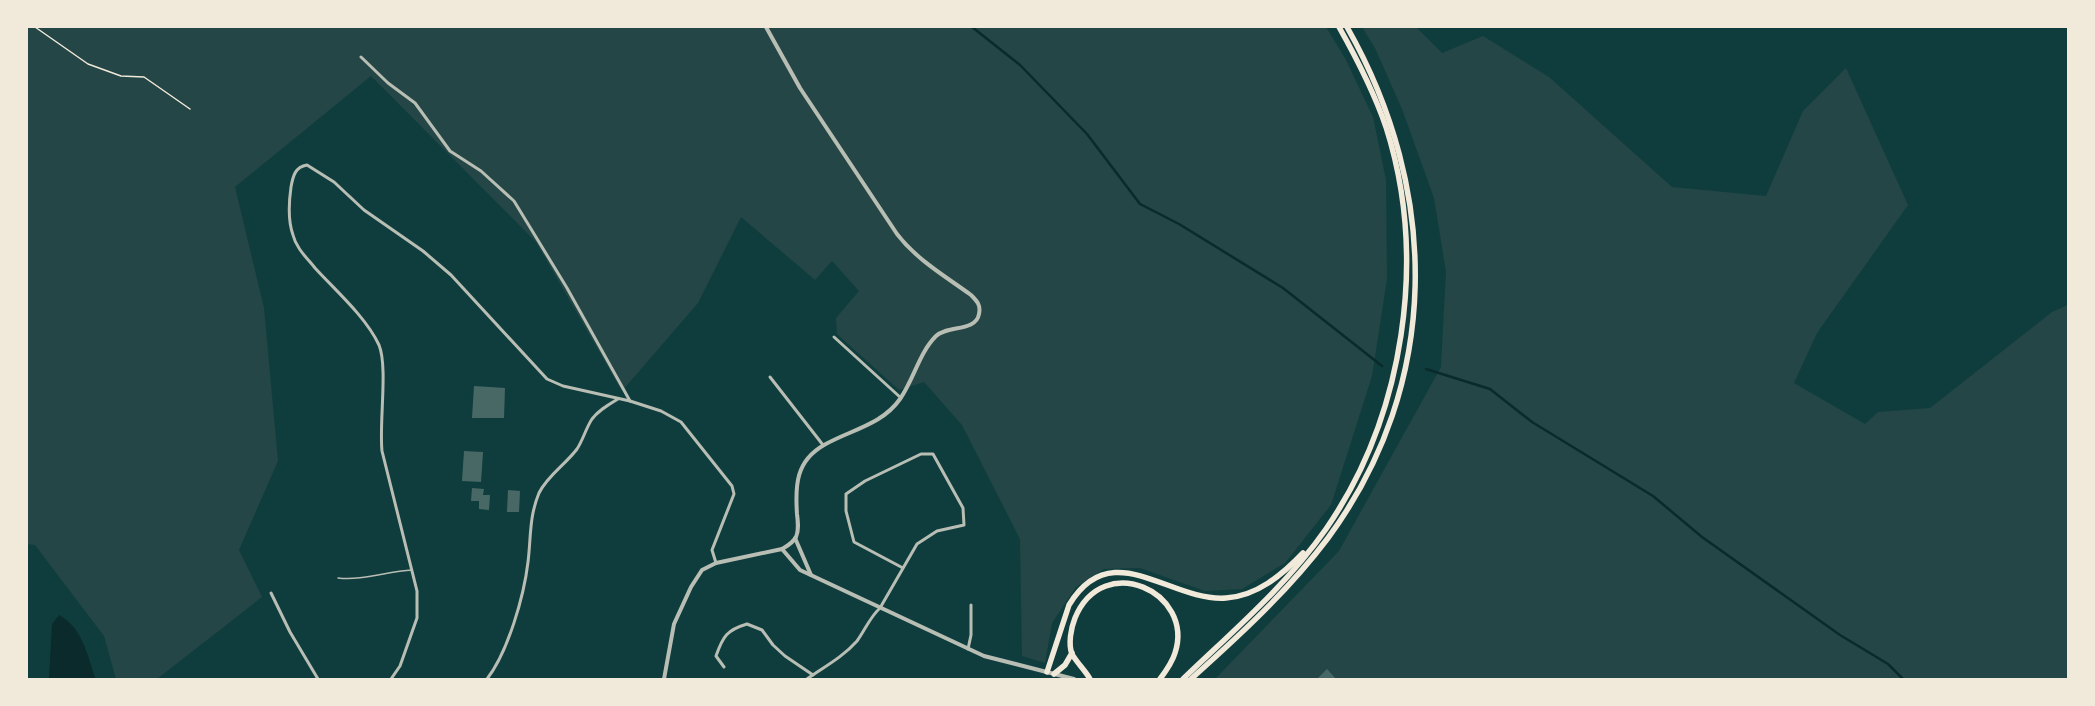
<svg xmlns="http://www.w3.org/2000/svg" width="2095" height="706" font-family="Inter,sans-serif">
	<style>
		.green { fill: #244646 }
		.water { fill: #0a2a2b }
		.lines { fill: none; stroke-linecap: round; stroke-linejoin: round }
		.stream { stroke: #0a2a2b; stroke-width: 2.5 }
		.building { fill: #486865 }
		.path { stroke: #f1e9da; stroke-width: 1.5 }
		.service { stroke: #b8beb3; stroke-width: 1.5 }
		.minor { stroke: #b8beb3; stroke-width: 3 }
		.tertiary { stroke: #b8beb3; stroke-width: 4 }
		.trunk { stroke: #f1e9da; stroke-width: 5.5 }
	</style>
	<rect width="100%" height="100%" fill="#0f3d3e"/>
	<g class="green">
		<path d="M27,27H1326L1346,60L1373,117L1386,180L1387,279L1372,376L1331,505L1285,563L1242,589L1205,591L1140,568L1104,569L1076,587L1052,623L1045,663L1022,656L1020,539L962,425L924,382L899,390L837,334L836,318L859,291L832,261L815,280L741,217L698,303L622,391L536,242L371,76L235,187L264,308L278,461L239,550L262,597L157,679H116L104,636L35,545L27,544Z"/>
		<path d="M1362,27H1416L1442,53L1483,36L1549,77L1672,187L1766,196L1803,111L1846,68L1908,205L1817,333L1794,383L1865,424L1878,412L1930,408L2052,312L2068,305V679H1215L1339,551L1441,367L1446,272L1434,198L1402,109L1375,48Z"/>
	</g>
	<path class="water" d="M59,615C82,627 87,654 95,677L94,679H49L52,624Z"/>
	<g class="lines">
		<g class="stream">
			<path d="M972,27L1020,65L1087,134L1140,204L1179,224L1283,288L1382,366"/>
			<path d="M1426,369L1490,389L1532,422L1653,496L1702,537L1840,635L1888,664L1903,679"/>
		</g>
	</g>
	<g class="building">
		<path d="M474,386L505,388L504,418H472Z"/>
		<path d="M464,451L483,452L481,482L462,481Z"/>
		<path d="M472,488L484,489L483,495H490L489,510L479,509V501H471Z"/>
		<path d="M508,490L520,491L519,512H507Z"/>
		<path d="M1327,669L1336,679H1317Z"/>
	</g>
	<g class="lines">
		<path class="path" d="M35,27L88,64L121,76L144,77L190,109"/>
		<path class="service" d="M338,578C362,581 388,571 412,570"/>
		<g class="minor">
			<path d="M361,57L388,83L415,103L450,151L481,171L514,201L567,288L630,401"/>
			<path d="M834,337L901,398"/>
			<path d="M770,377L823,445"/>
			<path d="M271,593L290,632L318,679"/>
			<path d="M968,649L971,635V605"/>
			<path d="M724,667L716,656C723,636 727,630 747,624L762,630L773,645L785,656L813,675"/>
			<path d="M391,679L400,666L417,618V591L382,451C379,423 388,367 379,345C366,317 335,290 315,268C307,258 296,248 293,235C288,221 289,201 291,187C293,176 295,167 307,165L334,182L364,210L423,251L451,275L547,379L563,386L630,401L661,411L681,422L732,486L734,494L712,550L716,563"/>
			<path d="M487,679C508,652 524,596 528,562C531,538 529,517 539,493C547,476 566,464 577,449C583,440 586,428 592,419C599,410 608,405 618,399"/>
			<path d="M807,679C824,667 843,657 857,641C865,630 870,617 880,608L917,544L937,531L964,525L963,508L933,454H921L865,481L846,494V511L854,542L903,568"/>
		</g>
		<g class="tertiary">
			<path d="M795,538L811,575"/>
			<path d="M782,549L800,570L984,656L1074,679"/>
			<path d="M664,679L674,624L691,587L702,570L716,563L782,549C787,546 793,543 796,537C799,530 798,522 797,514C795,485 796,461 824,445C850,430 882,425 900,399C914,379 919,353 936,336C947,325 976,332 979,314C981,305 977,301 971,295C945,276 917,260 897,234L800,88L766,27"/>
		</g>
		<g class="trunk">
			<path d="M1047,672L1069,605C1112,534 1169,602 1226,598C1257,596 1282,575 1303,553"/>
			<path d="M1054,674L1065,665L1072,653"/>
			<path d="M1090,679C1085,670 1077,663 1072,654C1068,644 1071,628 1075,618C1103,550 1195,592 1175,653C1172,663 1166,671 1160,679"/>
			<path d="M1183,679C1233,631 1286,586 1326,529C1404,416 1428,259 1386,127C1374,92 1357,59 1339,27"/>
			<path d="M1191,679C1240,635 1288,591 1328,538C1442,383 1440,191 1347,27"/>
		</g>
	</g>
	<rect width="2095" height="706" fill="none" stroke="#f1e9da" stroke-width="56"/>
</svg>
